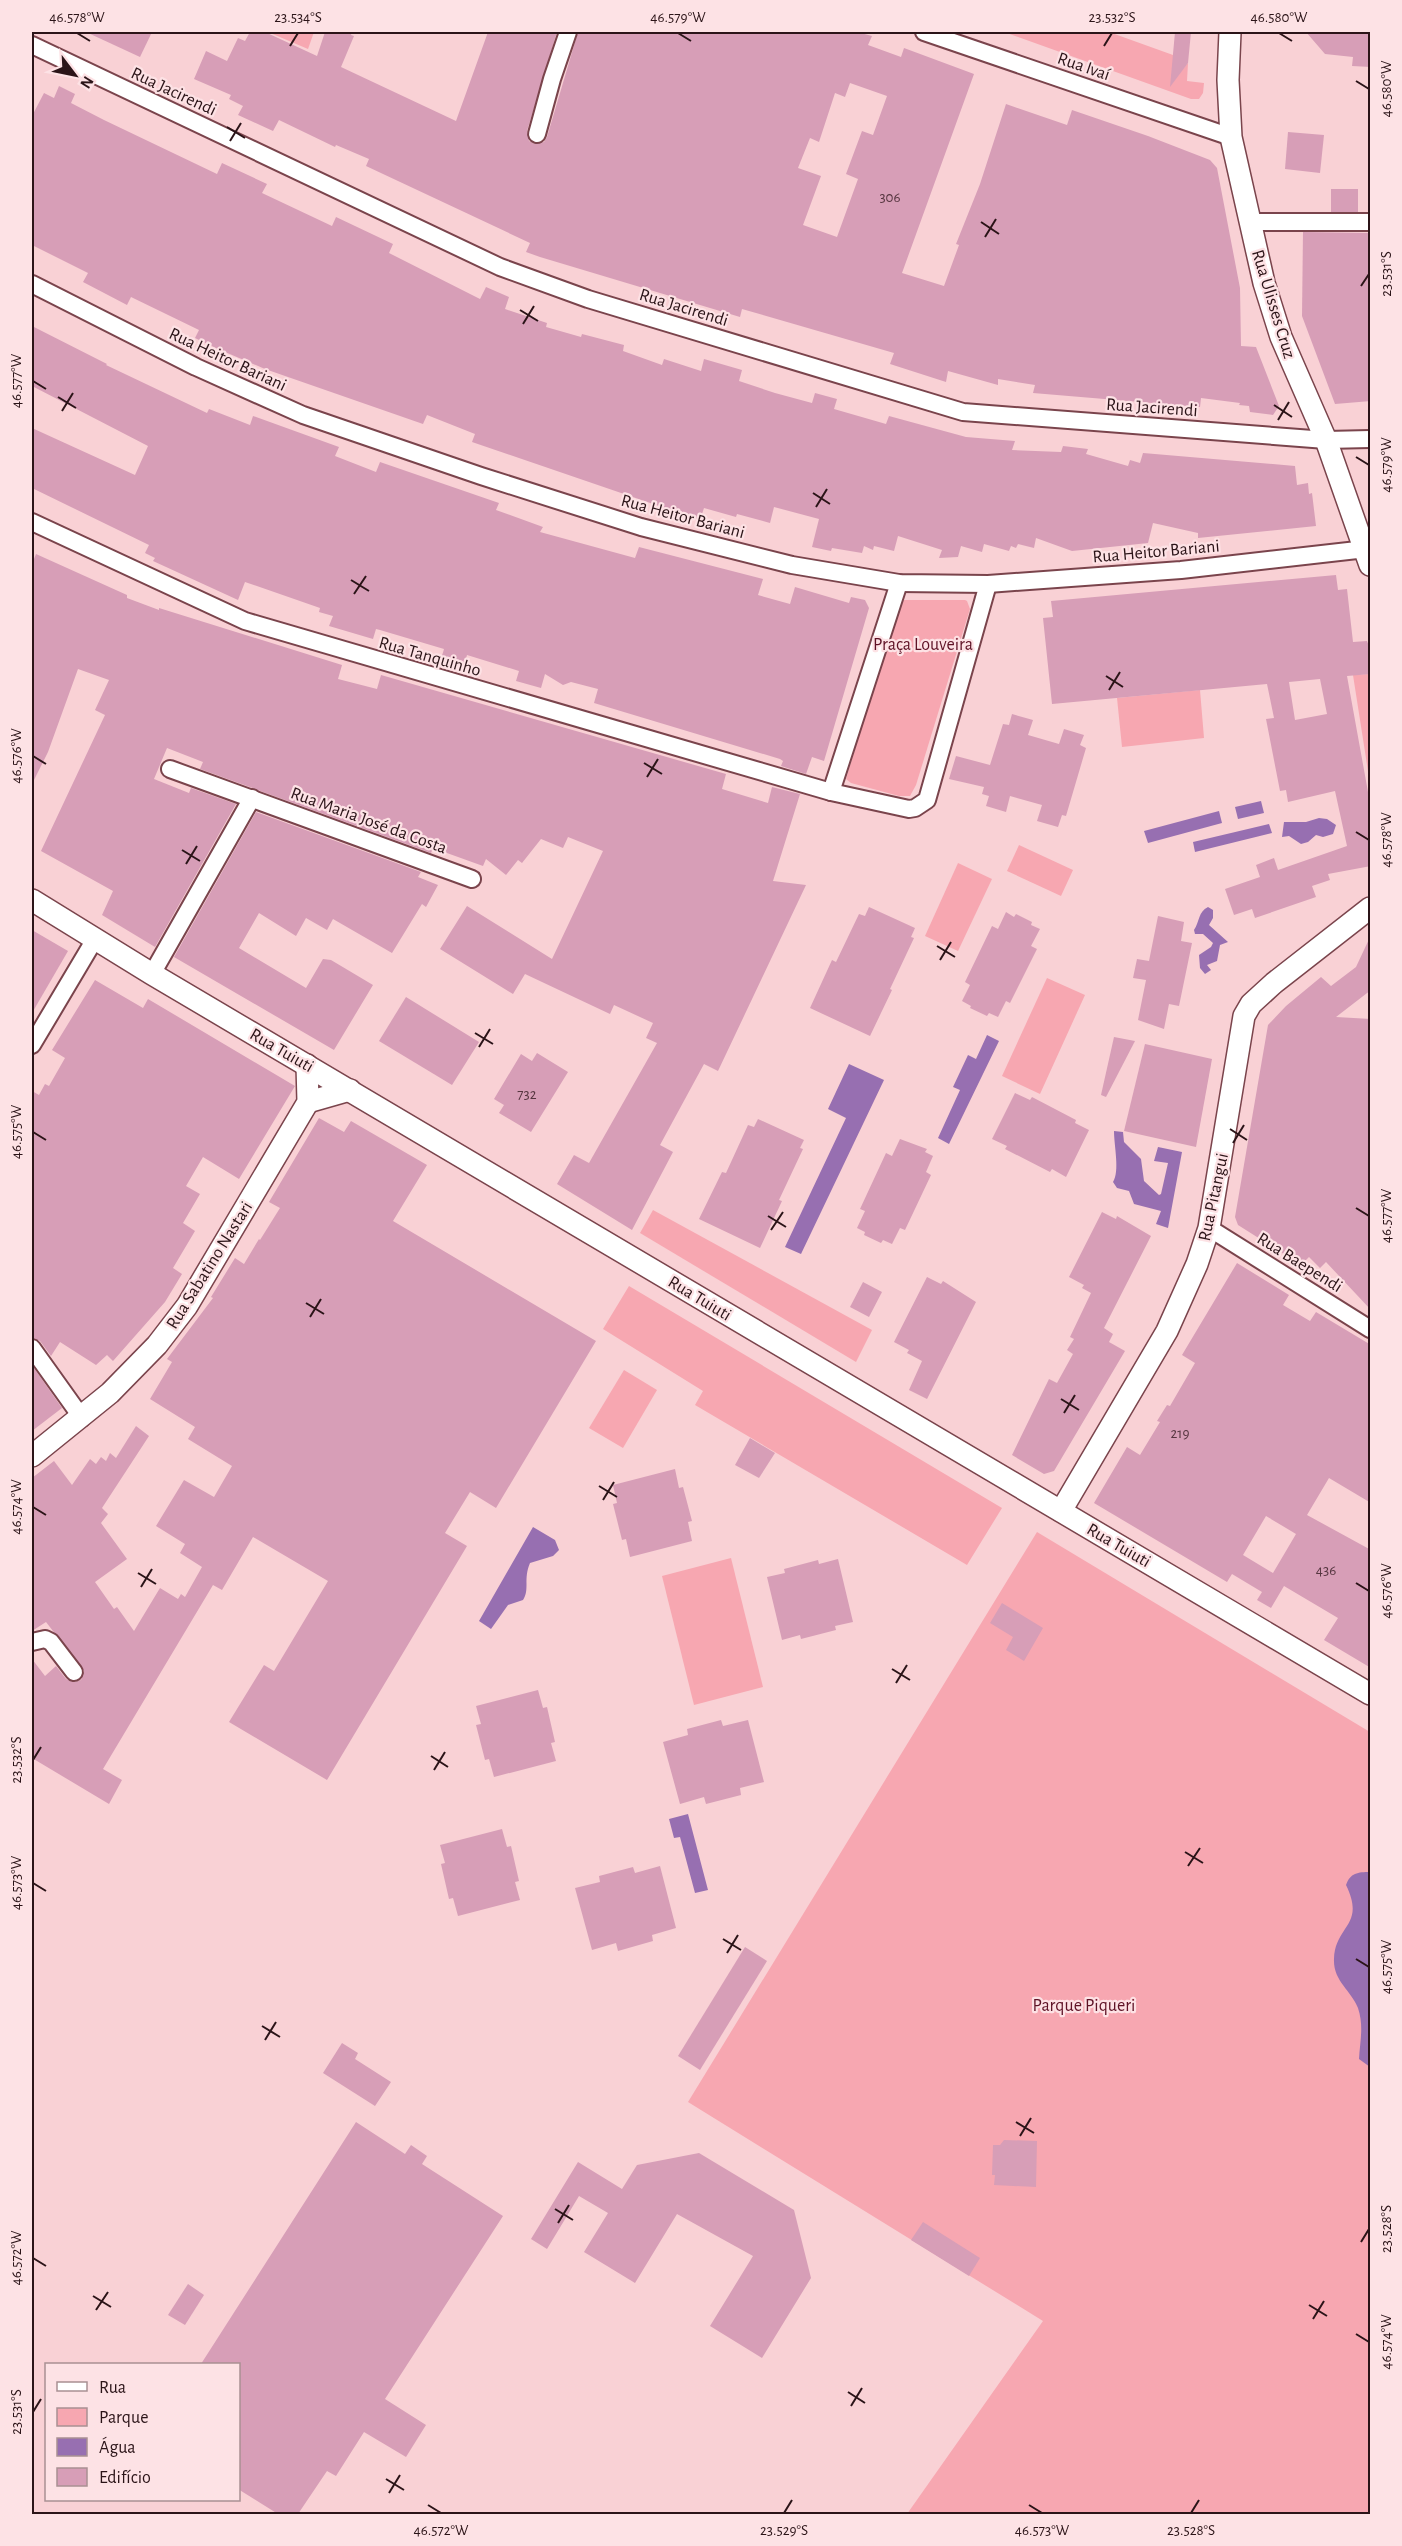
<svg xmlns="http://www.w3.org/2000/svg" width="1402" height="2546" font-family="'Alegreya Sans',sans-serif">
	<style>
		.green { fill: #f7a7b1 }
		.water { fill: #976fb1 }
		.building { fill: #d79eb7; fill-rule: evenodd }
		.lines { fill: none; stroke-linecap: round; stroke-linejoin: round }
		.minor-casing { stroke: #7a444c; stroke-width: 20 }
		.tertiary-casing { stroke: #7a444c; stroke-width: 24 }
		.minor { stroke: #fff; stroke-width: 16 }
		.tertiary { stroke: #fff; stroke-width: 21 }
		.ticks { fill: none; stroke: #2b1418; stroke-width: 2 }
		.labels { text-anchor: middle; stroke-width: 4.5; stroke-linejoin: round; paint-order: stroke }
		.number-label { font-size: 15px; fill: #563640 }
		.street-label { font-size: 18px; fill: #2b1418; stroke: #fde2e5 }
		.park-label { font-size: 18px; fill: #5f1226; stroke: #fde2e5 }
		.neatline { fill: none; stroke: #2b1418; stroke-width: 2 }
		.ticks-label { font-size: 15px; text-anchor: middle; fill: #2b1418 }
	</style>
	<rect width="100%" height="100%" fill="#f9d1d5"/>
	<g class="green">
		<path d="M268,32H314L308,49Z"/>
		<path d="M1004,32H1109L1173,55L1181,71L1188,63L1187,81L1204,83L1203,93L1199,99H1191Z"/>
		<path d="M904,600H965L967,601L970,609L916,785L910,796H899L851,783L846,779L896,613Z"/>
		<path d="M1370,674V784L1353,675Z"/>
		<path d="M1200,690L1204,738L1122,747L1117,698Z"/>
		<path d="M1019,845L1073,870L1061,896L1007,871Z"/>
		<path d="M958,863L992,879L958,951L925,936Z"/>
		<path d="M1047,978L1085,995L1040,1094L1002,1076Z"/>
		<path d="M653,1210L872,1330L856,1362L640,1233Z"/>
		<path d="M629,1286L1002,1508L967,1565L695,1405L703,1391L603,1329Z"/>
		<path d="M624,1370L657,1390L623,1448L589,1428Z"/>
		<path d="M1037,1532L1370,1732V2514H907L1043,2321L688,2102Z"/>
		<path d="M731,1558L763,1687L694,1705L662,1576Z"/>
	</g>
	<g class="water">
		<path d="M1261,801L1264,813L1238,819L1235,807Z"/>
		<path d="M1219,811L1222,823L1148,843L1144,831Z"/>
		<path d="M1319,818L1327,819L1336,825L1333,834L1323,837L1316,835L1308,842L1301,844L1289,836L1282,837L1284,822H1306Z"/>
		<path d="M1269,824L1272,833L1195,852L1193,842Z"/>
		<path d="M1208,907L1213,910V918L1209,925L1228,942L1220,945L1217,961L1207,965L1211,970L1205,974L1200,968L1199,955L1211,947L1213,943L1203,934H1195L1194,930C1200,921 1198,912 1208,907Z"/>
		<path d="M987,1035L999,1041L949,1144L938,1138L960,1090L953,1087L968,1055L976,1059Z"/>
		<path d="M849,1064L884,1080L801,1254L785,1247L846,1118L828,1109Z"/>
		<path d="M1114,1131L1123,1132L1124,1142L1141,1159L1144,1181L1159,1195L1161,1194L1168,1163L1154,1161L1158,1147L1182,1152L1168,1228L1156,1224L1161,1211L1134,1204L1129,1191L1117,1188L1113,1182C1120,1171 1114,1146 1114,1131Z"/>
		<path d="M533,1527L555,1540L559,1550L553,1556L530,1563C523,1579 530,1589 523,1600L508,1605L491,1629L479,1621Z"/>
		<path d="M688,1814L708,1890L695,1893L680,1837L674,1838L669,1819Z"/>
		<path d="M1370,1872V2067L1359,2059C1360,2041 1364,2026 1358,2008C1351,1990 1333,1981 1334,1959C1335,1925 1366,1926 1346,1885C1350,1873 1358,1872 1370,1872Z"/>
	</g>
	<g class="building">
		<path d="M86,32H152L140,57Z"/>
		<path d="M250,32H265L317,56L325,32H352L351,35L354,36L341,67L456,121L488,32H557L527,131L529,141L535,144L544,142L547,137L578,32H857L872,36L868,45L901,57L904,48L974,74L902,273L944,286L959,245L956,244L980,184L1006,104L1067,125L1072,110L1148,136L1210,160L1217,168L1240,288L1241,346L1256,347L1279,406L1273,415L1250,412L1249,406L1239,405L1240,403L1201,398L1200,407L1033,393L1035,385L998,379V385L948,371L946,382L890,364L894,353L742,309L740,317L540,257L526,252L530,243L366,166L369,159L336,145L335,147L279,120L273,131L238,115L243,106L229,99L231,95L194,79L206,51L227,61L238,38L245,41ZM850,83L887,96L873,135L862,131L846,174L858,179L837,237L803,225L821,176L798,168L810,138L819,142L835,93L845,97Z"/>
		<path d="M1175,32H1191L1188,63L1170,87Z"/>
		<path d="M1306,32H1371V67L1352,66L1353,57L1325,54Z"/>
		<path d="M59,86L75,94L71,103L104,120L217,174L222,163L267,184L262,193L332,226L336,217L393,244L389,253L480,299L486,287L509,297L505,309L547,323L546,327L581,337L582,334L624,345L623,351L662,365L664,359L701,371L704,359L742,370L739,381L775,393L812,403L815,393L837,399L834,409L886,424L889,416L966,437L1015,441L1012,450L1061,452L1063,446L1088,449L1086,454L1128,466L1130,460L1140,463L1143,453L1295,466L1297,485L1308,483L1309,494L1312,493L1316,526L1198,538V533L1153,523L1148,543L1072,551L1036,538L1034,548L1018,544L1016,548L1011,546L1009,551L984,544L982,552L961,546L958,557L939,558L942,550L898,536L894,551L874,546L873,550L864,546L862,553L832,548L831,551L812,547L819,519L774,507L770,523L737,514L736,517L704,508L700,520L472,442L475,434L427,415L423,424L265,369L218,349L195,338L199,330L131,297L127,305L106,294L83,282L88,273L32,245V116L44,93L54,98Z"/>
		<path d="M1288,132L1324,135L1320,173L1285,169Z"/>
		<rect x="1331" y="189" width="27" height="23"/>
		<path d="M1303,232L1371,233V401L1335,404L1302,316Z"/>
		<path d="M32,326L107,364L106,365L207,413L209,409L250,425L253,416L339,447L335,456L376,472L380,462L499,503L496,510L543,527L540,532L635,558L639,547L763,579L758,595L790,604L795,587L849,603L851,597L865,600L869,608L824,761L812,757L806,774L781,766L783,761L780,759L594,703L598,689L571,682L563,685L545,674L541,688L516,681L519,671L467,655L464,666L441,659L444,649L380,630L376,629L373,639L329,626L333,616L319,612L320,608L245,582L238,600L153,561L155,558L145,553L149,545L32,488V428L135,475L148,446L32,386Z"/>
		<path d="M36,554L127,595V598L159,610V608L342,665L338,679L377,689L381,675L726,774L722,789L768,803L772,787L800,794L773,881L806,885L718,1071L704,1064L660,1145L673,1152L632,1230L557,1184L574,1155L589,1163L657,1043L646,1038L653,1023L614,1005L610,1014L525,974L513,994L440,949L467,906L552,959L603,851L568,837L563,848L541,839L522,863L518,860L506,875L486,859L483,866L433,848L431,853L200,769L203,762L167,748L154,779L189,793L191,788L236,804L155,947L102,915L113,891L41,851L105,715L95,710L109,680L78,669L48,752L32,784V564Z"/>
		<path d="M1336,575L1338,590L1347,589L1353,642L1367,641L1371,651V674L1347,676L1368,792H1371V866L1328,874L1330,880L1312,886L1316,897L1255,918L1252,909L1234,915L1225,889L1260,877L1256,865L1274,858L1278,870L1347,846L1335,791L1288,802L1286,790L1280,791L1266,719L1274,718L1267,684L1052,704L1043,618L1053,617L1051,601ZM1320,679L1327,714L1295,720L1289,682Z"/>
		<path d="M1012,714L1033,720L1028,735L1059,744L1064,729L1084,735L1080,745L1086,748L1066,816L1062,815L1058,827L1037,821L1042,805L1010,796L1006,812L986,806L989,796L982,794L984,787L949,779L956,756L990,765L1003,724L1009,725Z"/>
		<path d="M256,812L421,872L418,877L438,885L426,907L422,904L392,953L333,919L327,930L306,918L296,936L259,913L239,948L306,988L323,959L331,960L373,985L334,1050L174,957Z"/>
		<path d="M869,907L915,928L911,937L914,938L890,989L892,990L870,1036L810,1008L832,960L836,962L859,914L865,916Z"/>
		<path d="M1006,912L1014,917L1016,914L1032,922L1031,925L1040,929L1031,946L1037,949L1010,1003L1006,1001L998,1017L989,1013L987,1016L970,1008L971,1006L962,1001L970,985L965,982L992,926L998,929Z"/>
		<path d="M1158,916L1184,922L1181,941L1192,943L1179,1006L1169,1004L1164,1029L1138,1020L1146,980L1133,978L1137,959L1149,961Z"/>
		<path d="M32,930L68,951L32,1013Z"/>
		<path d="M1371,935V990L1336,1017L1371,1019V1310L1326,1262L1320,1268L1309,1257L1301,1265L1238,1225L1235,1217L1268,1025L1286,1006L1321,977L1331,986L1356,967Z"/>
		<path d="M95,980L143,1008L148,999L295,1086L239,1179L203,1157L186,1186L200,1194L183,1223L195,1231L173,1268L182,1274L165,1302L113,1361L107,1355L96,1365L60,1342L51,1356L40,1341L32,1338V1091L39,1095L45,1084L49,1086L65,1058L52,1050Z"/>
		<path d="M406,997L479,1042L452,1085L379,1041Z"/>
		<path d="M1114,1037L1135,1041L1106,1097L1101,1095Z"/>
		<path d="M1145,1044L1212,1059L1196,1147L1124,1131Z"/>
		<path d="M537,1053L568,1072L531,1132L499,1113L504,1105L494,1099L521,1054L532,1061Z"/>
		<path d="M1015,1093L1030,1100L1032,1097L1076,1120L1075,1123L1089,1130L1066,1177L1052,1169L1050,1172L1005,1149L1007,1146L992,1139Z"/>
		<path d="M319,1118L344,1132L351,1121L427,1165L393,1221L596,1341L496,1508L470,1492L445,1533L467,1546L327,1780L229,1722L264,1665L274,1671L328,1581L253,1537L222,1590L213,1585L103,1769L122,1780L109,1804L32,1758V1659L45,1676L56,1666L66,1679L75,1682L81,1680L84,1671L46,1622L32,1631V1478L54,1461L72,1485L90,1459L96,1464L101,1457L106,1461L110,1453L116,1458L136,1426L149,1436L102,1508L108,1514L101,1523L127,1559L95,1582L114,1609L117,1607L134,1631L160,1588L178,1599L181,1594L185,1597L202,1567L180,1553L185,1544L156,1526L184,1480L214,1497L232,1466L188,1439L195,1427L150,1399L172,1362L167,1359L213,1298L211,1297L235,1258L244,1264L259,1239L260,1240L280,1208L269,1202Z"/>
		<path d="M758,1119L804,1140L800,1148L803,1149L779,1200L782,1201L760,1248L699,1219L722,1172L726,1173L748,1125L754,1127Z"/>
		<path d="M900,1139L927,1149L925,1152L933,1156L926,1172L931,1175L905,1230L900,1228L892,1244L883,1240L881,1243L864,1235L865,1232L857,1228L865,1211L860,1209L886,1153L892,1156Z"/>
		<path d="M1102,1212L1116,1219L1117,1216L1151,1236L1104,1328L1113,1334L1109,1342L1125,1351L1054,1471L1044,1474L1012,1455L1049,1379L1057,1383L1073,1354L1067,1350L1074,1339L1070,1337L1091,1293L1082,1288L1084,1285L1069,1277Z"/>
		<path d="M1237,1263L1289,1295L1283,1305L1310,1321L1316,1312L1371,1345V1503L1329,1478L1307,1515L1371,1550V1668L1324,1640L1338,1618L1284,1586L1271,1608L1257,1600L1262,1592L1232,1574L1227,1582L1094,1503L1127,1447L1140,1455L1160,1422L1157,1421L1167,1405L1170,1406L1195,1363L1182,1355ZM1266,1516L1296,1534L1273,1573L1243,1555Z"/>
		<path d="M927,1277L941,1284L943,1281L976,1302L927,1399L909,1390L922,1361L907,1353L909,1350L894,1342Z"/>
		<path d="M863,1282L882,1292L869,1317L850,1307Z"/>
		<path d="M32,1365L62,1408L32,1431Z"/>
		<path d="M750,1438L775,1453L759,1478L735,1465Z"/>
		<path d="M675,1469L679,1488L683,1487L692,1521L688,1522L692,1541L630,1557L626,1539L622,1540L613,1504L617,1503L613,1485Z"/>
		<path d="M838,1559L853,1622L835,1626L836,1630L801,1639L800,1635L782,1640L767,1577L785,1573L784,1569L818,1560L819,1564Z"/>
		<path d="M1002,1603L1043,1628L1024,1661L1006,1650L1013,1637L990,1623Z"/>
		<path d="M538,1690L543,1708L547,1707L555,1742L551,1743L556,1761L494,1777L489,1759L485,1760L476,1725L481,1724L476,1706Z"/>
		<path d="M721,1720L723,1726L748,1720L764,1782L740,1788L741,1795L706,1804L704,1797L680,1804L663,1742L688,1735L687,1729Z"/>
		<path d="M502,1829L507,1847L511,1846L519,1881L515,1882L520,1900L458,1916L453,1898L449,1899L441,1864L445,1863L440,1845Z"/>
		<path d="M660,1866L676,1928L652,1935L653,1941L618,1951L616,1943L592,1950L575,1888L600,1882L599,1876L633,1867L635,1873Z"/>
		<path d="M745,1947L767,1961L700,2070L678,2056Z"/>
		<path d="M342,2043L358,2053L355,2059L391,2082L375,2106L323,2073Z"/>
		<path d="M356,2122L405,2154L411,2145L427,2156L422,2164L503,2216L385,2399L426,2425L406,2457L364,2432L336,2476L327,2471L298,2514H278L238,2489V2364H201Z"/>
		<path d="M1004,2140L1037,2141L1036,2187L994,2185L995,2175H992L993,2145H1000Z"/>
		<path d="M699,2153L794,2210L811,2278L762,2358L710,2326L753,2256L677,2214L635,2283L584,2252L608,2213L579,2196L547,2249L531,2239L578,2162L622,2189L637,2165Z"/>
		<path d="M923,2222L980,2258L969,2276L911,2240Z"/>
		<path d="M188,2284L204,2295L185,2325L168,2315Z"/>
	</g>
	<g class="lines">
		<g class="minor-casing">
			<g id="minor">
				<path d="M924,32L1231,137"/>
				<path d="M32,45L500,267L588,299L963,412L1326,440L1370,439"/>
				<path d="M537,134L552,79L568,32"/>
				<path d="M1251,222H1370"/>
				<path d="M32,284L196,367L303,415L481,476L641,527L792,565L899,583L988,584L1181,570L1366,549"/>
				<path d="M32,522L245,621L831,792"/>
				<path d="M899,583L831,792L909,809L915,808L927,800L988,584"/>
				<path d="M170,769L472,879"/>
				<path d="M152,974L252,798"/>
				<path d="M32,1045L95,939"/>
				<path d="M1209,1228L1370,1329"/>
				<path d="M32,1348L82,1418"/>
				<path d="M32,1642L45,1639L51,1642L74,1672"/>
			</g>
		</g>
		<g class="tertiary-casing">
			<g id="tertiary">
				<path d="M1230,32L1228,80L1231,137L1264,283L1281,337L1326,440L1370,565"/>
				<path d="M32,900L152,974L1370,1694"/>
				<path d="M308,1102L350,1090"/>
				<path d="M32,1456L110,1393L157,1345L187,1306L308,1102L307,1065"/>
				<path d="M1061,1511L1167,1331L1197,1264L1209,1228L1244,1016L1251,1004L1274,983L1370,908"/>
			</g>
		</g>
		<use href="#minor" class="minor"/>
		<use href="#tertiary" class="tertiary"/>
	</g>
	<path class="ticks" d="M77,33L90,41M678,33L691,41M1279,33L1292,41M290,46L298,33M1104,46L1112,33M1356,81L1369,89M227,127L245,138M230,141L241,123M981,222L999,234M985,237L996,219M1361,286L1369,274M520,310L538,321M523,324L534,306M33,381L46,389M58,397L76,408M1274,405L1292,417M62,411L73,393M1278,420L1289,402M1356,457L1369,465M813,493L830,504M816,507L827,489M351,580L369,591M354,594L366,576M1106,676L1123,687M1109,690L1120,672M33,756L46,764M644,763L662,774M647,777L658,759M1356,832L1369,840M182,850L200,861M186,864L197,846M937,946L955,957M940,960L951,942M475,1033L493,1044M479,1047L490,1029M1230,1129L1247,1140M33,1132L46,1140M1233,1143L1244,1125M1356,1208L1369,1216M768,1216L786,1227M771,1230L783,1212M306,1303L324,1314M310,1317L321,1299M1061,1399L1079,1410M1064,1413L1075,1395M599,1486L617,1497M603,1500L614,1482M33,1507L46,1515M138,1573L156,1584M1356,1583L1369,1591M141,1587L152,1569M892,1669L910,1680M896,1683L907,1665M431,1756L448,1767M33,1760L41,1747M434,1770L445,1752M1185,1852L1203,1863M1188,1866L1200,1848M33,1883L46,1891M723,1939L741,1950M727,1953L738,1935M1356,1959L1369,1967M262,2026L280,2037M265,2040L276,2022M1016,2122L1034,2133M1020,2136L1031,2118M555,2209L573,2220M558,2223L569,2205M1361,2242L1369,2229M33,2258L46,2266M93,2296L111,2307M1309,2305L1327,2316M96,2310L108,2292M1313,2319L1324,2301M1356,2334L1369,2342M848,2392L865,2403M851,2406L862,2388M33,2412L41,2399M386,2479L404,2490M389,2493L400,2475M428,2505L441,2513M1029,2505L1042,2513M784,2513L792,2500M1191,2513L1199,2500"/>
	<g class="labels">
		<g class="number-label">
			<text x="890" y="202">306</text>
			<text x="527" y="1099">732</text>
			<text x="1180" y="1438">219</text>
			<text x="1326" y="1575">436</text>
		</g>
		<g class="street-label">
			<text transform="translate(1084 66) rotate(19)" y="6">Rua Ivaí</text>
			<text transform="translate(174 91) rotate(25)" y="6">Rua Jacirendi</text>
			<text transform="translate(1274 304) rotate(73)" y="6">Rua Ulisses Cruz</text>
			<text transform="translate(684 307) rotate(17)" y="6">Rua Jacirendi</text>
			<text transform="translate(228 359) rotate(25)" y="6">Rua Heitor Bariani</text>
			<text transform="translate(1152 407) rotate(4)" y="6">Rua Jacirendi</text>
			<text transform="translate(683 516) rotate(15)" y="6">Rua Heitor Bariani</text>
			<text transform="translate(1156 551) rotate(-5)" y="6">Rua Heitor Bariani</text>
			<text transform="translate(430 656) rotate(16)" y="6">Rua Tanquinho</text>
			<text transform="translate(369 820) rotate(20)" y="6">Rua Maria José da Costa</text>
			<text transform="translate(282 1050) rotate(30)" y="6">Rua Tuiuti</text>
			<text transform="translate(1213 1197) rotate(-78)" y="6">Rua Pitangui</text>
			<text transform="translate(1300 1262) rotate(32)" y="6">Rua Baependi</text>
			<text transform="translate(209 1265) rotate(-58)" y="6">Rua Sabatino Nastari</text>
			<text transform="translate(700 1298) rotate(31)" y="6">Rua Tuiuti</text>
			<text transform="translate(1119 1545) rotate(30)" y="6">Rua Tuiuti</text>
		</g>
		<g class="park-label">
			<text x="923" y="650">Praça Louveira</text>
			<text x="1084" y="2011">Parque Piqueri</text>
		</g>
	</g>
	<rect width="1402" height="2546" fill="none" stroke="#fde2e5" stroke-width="66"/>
	<rect x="45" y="2363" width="195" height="138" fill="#fde2e5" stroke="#a99093" stroke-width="1.5"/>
	<rect x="57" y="2382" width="30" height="9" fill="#ffffff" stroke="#a99093" stroke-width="1.5"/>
	<text x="99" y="2393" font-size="18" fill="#2b1418">Rua</text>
	<rect x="57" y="2408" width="30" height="18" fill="#f7a7b1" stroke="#a99093" stroke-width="1.5"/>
	<text x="99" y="2423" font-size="18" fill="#2b1418">Parque</text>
	<rect x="57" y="2438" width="30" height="18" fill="#976fb1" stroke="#a99093" stroke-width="1.5"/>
	<text x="99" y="2453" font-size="18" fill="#2b1418">Água</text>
	<rect x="57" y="2468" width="30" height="18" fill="#d79eb7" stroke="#a99093" stroke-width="1.5"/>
	<text x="99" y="2483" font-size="18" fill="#2b1418">Edifício</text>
	<g transform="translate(75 75) rotate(122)" stroke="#fde2e5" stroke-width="4.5" paint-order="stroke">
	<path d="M0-4.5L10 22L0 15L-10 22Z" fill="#2b1418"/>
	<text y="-9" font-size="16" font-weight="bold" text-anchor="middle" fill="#2b1418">N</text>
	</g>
	<rect x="33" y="33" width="1336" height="2480" class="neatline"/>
	<g class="ticks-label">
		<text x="77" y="22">46.578°W</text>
		<text x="298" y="22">23.534°S</text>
		<text x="678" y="22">46.579°W</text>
		<text x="1112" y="22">23.532°S</text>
		<text x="1279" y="22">46.580°W</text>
		<text transform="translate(1386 89) rotate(-90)" y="5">46.580°W</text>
		<text transform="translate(1386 274) rotate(-90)" y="5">23.531°S</text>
		<text transform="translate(16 381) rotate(-90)" y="5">46.577°W</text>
		<text transform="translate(1386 465) rotate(-90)" y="5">46.579°W</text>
		<text transform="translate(16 756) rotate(-90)" y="5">46.576°W</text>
		<text transform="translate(1386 840) rotate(-90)" y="5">46.578°W</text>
		<text transform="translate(16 1132) rotate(-90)" y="5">46.575°W</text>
		<text transform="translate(1386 1216) rotate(-90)" y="5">46.577°W</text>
		<text transform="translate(16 1507) rotate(-90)" y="5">46.574°W</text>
		<text transform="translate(1386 1591) rotate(-90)" y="5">46.576°W</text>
		<text transform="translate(16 1760) rotate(-90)" y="5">23.532°S</text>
		<text transform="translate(16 1883) rotate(-90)" y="5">46.573°W</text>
		<text transform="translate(1386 1967) rotate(-90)" y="5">46.575°W</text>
		<text transform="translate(1386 2229) rotate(-90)" y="5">23.528°S</text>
		<text transform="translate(16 2258) rotate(-90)" y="5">46.572°W</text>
		<text transform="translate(1386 2342) rotate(-90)" y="5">46.574°W</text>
		<text transform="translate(16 2412) rotate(-90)" y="5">23.531°S</text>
		<text x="441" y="2535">46.572°W</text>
		<text x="784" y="2535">23.529°S</text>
		<text x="1042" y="2535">46.573°W</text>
		<text x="1191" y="2535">23.528°S</text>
	</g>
</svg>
